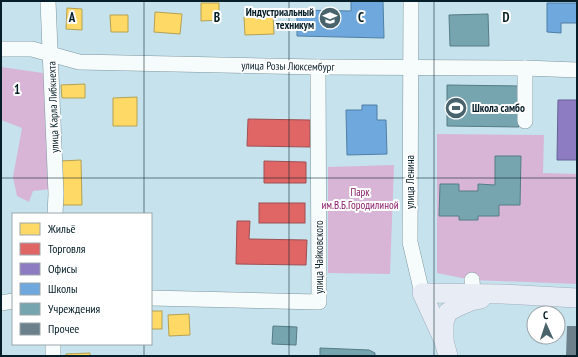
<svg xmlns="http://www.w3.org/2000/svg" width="578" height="357" font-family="'PT Sans Narrow',sans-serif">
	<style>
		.green { fill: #d8b5d6 }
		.homes { fill: #ffd966; stroke: #b4a153 }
		.shops { fill: #e06666; stroke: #9e5053 }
		.offices { fill: #8e7cc3; stroke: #656094 }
		.schools { fill: #6fa8dc; stroke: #4f7fa6 }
		.public { fill: #76a5af; stroke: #547c86 }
		.building { fill: #6b808b }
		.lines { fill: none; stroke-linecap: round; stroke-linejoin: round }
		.minor-casing { stroke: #7e979f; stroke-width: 16 }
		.major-casing { stroke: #a0aebe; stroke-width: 20 }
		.minor { stroke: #f6fbfc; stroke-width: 15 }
		.major { stroke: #e8ecf5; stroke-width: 19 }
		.grid { fill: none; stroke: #051e27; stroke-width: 1; stroke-opacity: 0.55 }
		.labels { text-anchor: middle; stroke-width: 4; stroke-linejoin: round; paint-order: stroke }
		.poi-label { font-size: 11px; font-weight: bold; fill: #051e27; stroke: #fff; text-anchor: end }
		.street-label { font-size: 11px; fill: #051e27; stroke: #fff }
		.park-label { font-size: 11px; fill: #8b1d68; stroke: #fff }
		.grid-label { font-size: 13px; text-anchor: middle; font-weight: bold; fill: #051e27; stroke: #fff; stroke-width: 4; stroke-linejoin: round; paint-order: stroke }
	</style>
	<rect width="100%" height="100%" fill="#c6e2ed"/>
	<g class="green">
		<path d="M1,67L43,73L49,118L51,189L33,191L29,202L17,196L13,177L22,128L1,120Z"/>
		<path d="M437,134L544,135L543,173L577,174V284L472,280L437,273Z"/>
		<path d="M394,165L390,274L328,273V167Z"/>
	</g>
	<g class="homes">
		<path d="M201,3H219V20L201,21Z"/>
		<path d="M67,8L82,9V30L66,29Z"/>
		<path d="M155,12L182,14L180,34L154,32Z"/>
		<path d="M110,15H128V32H111Z"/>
		<path d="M273,16L274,34L245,35L244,17Z"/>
		<path d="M85,84V98H62L61,85Z"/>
		<path d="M137,97V126H113V98Z"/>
		<path d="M81,160L82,205H61L60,161Z"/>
		<rect x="151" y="311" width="11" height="18"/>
		<path d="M189,314L190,335L169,336L168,315Z"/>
		<path d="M90,353V356H66V354Z"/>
	</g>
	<g class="shops">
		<path d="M248,119L310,120V147L247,146Z"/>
		<path d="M264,161L306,162V183H264Z"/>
		<rect x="259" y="203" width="46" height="20"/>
		<path d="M237,221H250L249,239L307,240L306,265L236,264Z"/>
	</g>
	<path class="offices" d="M558,100H577V160H557Z"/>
	<g class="schools">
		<path d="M351,1H383L384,38L297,36V10L351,11Z"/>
		<path d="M547,3H577V23H561V33L547,32Z"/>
		<path d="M362,105H377V120H386L387,154L347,155L346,110H362Z"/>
	</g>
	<g class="public">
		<path d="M488,14L489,46H450L449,15Z"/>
		<path d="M447,85L520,86L519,127L447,126Z"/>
		<path d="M495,156H521L520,205H499V216H478V220H459V216H439L440,184H459V191H478V184L495,185Z"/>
		<path d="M273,326L297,327L296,345L272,344Z"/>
		<path d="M320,348L369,350L375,353V356H320Z"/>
	</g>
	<path class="building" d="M567,326H577V356H566Z"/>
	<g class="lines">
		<g class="minor-casing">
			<g id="minor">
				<path d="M48,1L56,194L55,214"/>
				<path d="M411,1L410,242L422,293"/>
				<path d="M1,49H32L79,62L318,67L525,68L577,70"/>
				<path d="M525,68V121"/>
				<path d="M472,280L473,294"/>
				<path d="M151,298L319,302L318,67"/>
				<path d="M1,303L13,301"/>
				<path d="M53,344V356"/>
			</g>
		</g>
		<g class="major-casing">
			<g id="major">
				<path d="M444,339V322L448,312L457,307L471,301L481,299"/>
				<path d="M448,356L444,341L422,293L503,294L577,298"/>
			</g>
		</g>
		<use href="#minor" class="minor"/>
		<use href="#major" class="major"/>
	</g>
	<path class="grid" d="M144,1V214M289,1V356M434,1V356M1,178H577M144,344V356"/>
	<defs>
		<g id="university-disc" transform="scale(1.15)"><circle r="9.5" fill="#49636c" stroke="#fff"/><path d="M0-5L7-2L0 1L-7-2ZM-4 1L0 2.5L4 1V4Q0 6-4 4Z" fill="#fff"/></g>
		<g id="stadium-disc" transform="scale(1.15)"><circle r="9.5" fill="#49636c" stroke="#fff"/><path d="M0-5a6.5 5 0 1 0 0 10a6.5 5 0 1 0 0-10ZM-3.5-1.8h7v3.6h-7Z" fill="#fff"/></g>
	</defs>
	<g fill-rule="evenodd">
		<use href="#university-disc" x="330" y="18"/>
		<use href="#stadium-disc" x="456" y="108"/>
	</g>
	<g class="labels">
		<g class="poi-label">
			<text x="314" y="16">Индустриальный<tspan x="314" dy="13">техникум</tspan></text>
			<text x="472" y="112" text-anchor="start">Школа самбо</text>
		</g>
		<g class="street-label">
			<text transform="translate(288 66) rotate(1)" y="4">улица Розы Люксембург</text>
			<text transform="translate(53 107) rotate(-92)" y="4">улица Карла Либкнехта</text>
			<text transform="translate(410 182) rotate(-90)" y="4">улица Ленина</text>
			<text transform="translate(319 257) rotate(-90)" y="4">улица Чайковского</text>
		</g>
		<g class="park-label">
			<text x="360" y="196">Парк<tspan x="360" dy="13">им.В.Б.Городилиной</tspan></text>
		</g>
	</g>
	<g class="grid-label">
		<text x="72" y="22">A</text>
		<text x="217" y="22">B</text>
		<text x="361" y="22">C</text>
		<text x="506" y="22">D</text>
		<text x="17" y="94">1</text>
	</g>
	<rect width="578" height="357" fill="none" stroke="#051e27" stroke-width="4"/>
	<rect x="12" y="213" width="140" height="132" fill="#ffffff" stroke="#9ba5a9"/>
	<rect x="20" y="223" width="20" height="12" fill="#ffd966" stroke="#9ba5a9"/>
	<text x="48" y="233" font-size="12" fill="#051e27">Жильё</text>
	<rect x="20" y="243" width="20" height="12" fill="#e06666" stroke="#9ba5a9"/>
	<text x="48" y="253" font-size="12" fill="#051e27">Торговля</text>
	<rect x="20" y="263" width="20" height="12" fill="#8e7cc3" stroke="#9ba5a9"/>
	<text x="48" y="273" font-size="12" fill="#051e27">Офисы</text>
	<rect x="20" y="283" width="20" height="12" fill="#6fa8dc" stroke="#9ba5a9"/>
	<text x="48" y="293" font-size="12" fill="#051e27">Школы</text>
	<rect x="20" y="303" width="20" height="12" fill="#76a5af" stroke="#9ba5a9"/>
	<text x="48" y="313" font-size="12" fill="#051e27">Учреждения</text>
	<rect x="20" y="323" width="20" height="12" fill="#6b808b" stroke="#9ba5a9"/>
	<text x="48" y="333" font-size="12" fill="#051e27">Прочее</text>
	<g transform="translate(546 325) rotate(357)"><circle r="19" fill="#ffffff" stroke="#9ba5a9"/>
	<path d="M0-3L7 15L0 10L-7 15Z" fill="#49636c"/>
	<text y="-6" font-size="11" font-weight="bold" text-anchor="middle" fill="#051e27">С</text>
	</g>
</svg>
